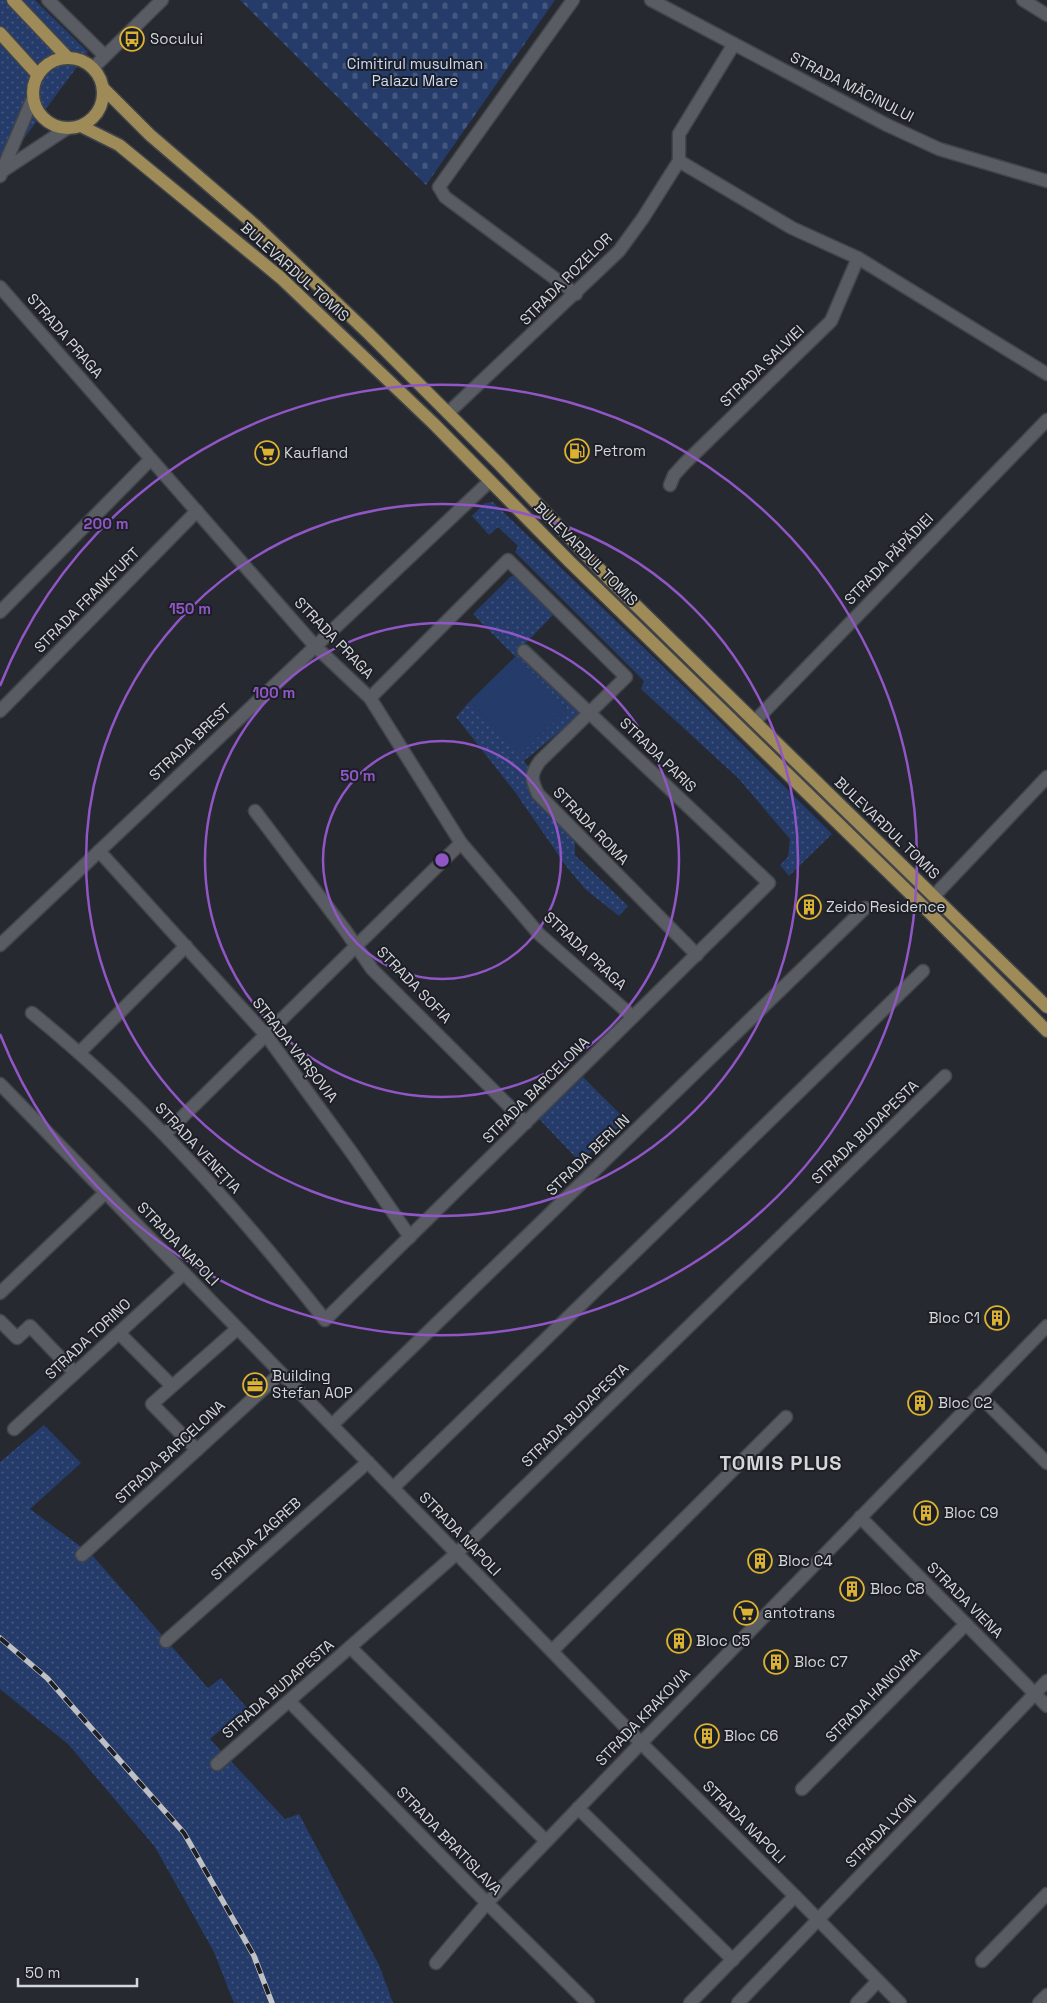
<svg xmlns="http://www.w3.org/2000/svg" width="1047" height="2003" font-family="'Space Grotesk',sans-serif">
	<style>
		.grass { fill: url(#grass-dots) }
		.cemetery { fill: url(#cemetery-stones) }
		.pitch { fill: #253b6a }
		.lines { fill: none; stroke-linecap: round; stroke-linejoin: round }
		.minor-casing { stroke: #424549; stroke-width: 15 }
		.tertiary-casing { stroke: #424549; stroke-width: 15 }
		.primary-casing { stroke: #424549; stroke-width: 15 }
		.minor { stroke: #595c62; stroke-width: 12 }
		.tertiary { stroke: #595c62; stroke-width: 12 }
		.primary { stroke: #9e8b58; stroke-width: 12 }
		.rail-casing { stroke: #bec0c3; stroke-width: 5.5 }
		.rail { stroke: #1c1f25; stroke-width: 4; stroke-dasharray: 11; stroke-linecap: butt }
		.ring { fill: none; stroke: #9156c6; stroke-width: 2.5 }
		.labels { text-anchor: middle; stroke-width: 4; stroke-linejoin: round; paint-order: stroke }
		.poi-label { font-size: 15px; fill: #d4d6d9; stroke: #1c1f25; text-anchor: start }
		.park-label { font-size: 15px; fill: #c9dafb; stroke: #1c1f25 }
		.street-label { font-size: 15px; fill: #d4d6d9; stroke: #1c1f25 }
		.district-label { font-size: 20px; font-weight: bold; letter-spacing: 1px; fill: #d4d6d9; stroke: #1c1f25 }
		.centre { fill: #9156c6; stroke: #1c1f25; stroke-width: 2.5 }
		.ring-label { font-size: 15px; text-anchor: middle; font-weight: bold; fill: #9156c6; stroke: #1c1f25; stroke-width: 4; stroke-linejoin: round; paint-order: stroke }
	</style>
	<defs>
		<pattern id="grass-dots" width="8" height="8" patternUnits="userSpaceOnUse" patternTransform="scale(1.25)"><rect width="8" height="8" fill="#253b6a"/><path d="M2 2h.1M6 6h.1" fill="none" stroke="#44577f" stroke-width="1.8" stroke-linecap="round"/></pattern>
		<pattern id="cemetery-stones" width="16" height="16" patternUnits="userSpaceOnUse" patternTransform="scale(1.25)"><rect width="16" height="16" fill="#253b6a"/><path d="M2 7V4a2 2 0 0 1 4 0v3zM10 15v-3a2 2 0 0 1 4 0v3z" fill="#44577f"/></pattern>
	</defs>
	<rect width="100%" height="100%" fill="#26292f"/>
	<g class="grass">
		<path d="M0,0H35L88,52L0,171Z"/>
		<path d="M493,502L699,701L832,834L789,876L780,865L788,857L790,839L738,778L641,689L644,681L515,552L518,546L498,527L489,535L472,516L485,503Z"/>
		<path d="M511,576H520L555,613L517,652L581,714L524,761L529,767L531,790L575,842V855L628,906L619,916L585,889L566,866L515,792L456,717L470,701L521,753L567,709L473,614Z"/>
		<path d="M583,1077L626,1120L580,1162L539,1119Z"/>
		<path d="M44,1425L81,1463L30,1509L92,1555L208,1688L221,1678L247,1708L210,1739L285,1819L299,1814L379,1965L393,2003H234L214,1952L155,1847L68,1744L0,1689V1462Z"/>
	</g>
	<path class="cemetery" d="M240,0H555L426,185Z"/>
	<path class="pitch" d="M516,656L567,709L521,754L470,701Z"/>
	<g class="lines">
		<g class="minor-casing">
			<g id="minor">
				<path d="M48,0L105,56"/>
				<path d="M573,0L439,187L445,197L576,294"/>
				<path d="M651,0L887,125L939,149L1047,181"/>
				<path d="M1023,0L1047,15"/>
				<path d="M679,161L792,228L858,258L1047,374"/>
				<path d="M4,170L66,129"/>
				<path d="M0,176L33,98"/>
				<path d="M0,287L315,646L370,698L461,843L539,934L633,1017"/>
				<path d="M448,413L619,251L643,218L679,161V134L734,44"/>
				<path d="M670,485L674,475L685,463L831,321L858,258"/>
				<path d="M0,612L151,459"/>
				<path d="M370,698L508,560L626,677L540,761C530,775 531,779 538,794L697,955"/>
				<path d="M0,711L197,511"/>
				<path d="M755,721L1047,420"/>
				<path d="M255,811L345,930L372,969L526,1123"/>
				<path d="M99,851L266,1035L352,1153L410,1237"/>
				<path d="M934,896L1047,777"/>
				<path d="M0,945L490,481"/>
				<path d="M32,1013C143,1103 237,1209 325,1320L769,883L524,651"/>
				<path d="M80,1052L186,946"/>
				<path d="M0,1084L641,1743L795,1896L900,2003"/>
				<path d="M165,1134L461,843"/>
				<path d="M0,1293L105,1193"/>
				<path d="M0,1321L17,1338L30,1326L75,1373"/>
				<path d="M119,1333L172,1386"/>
				<path d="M979,1395L1047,1463"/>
				<path d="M332,1425L865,908"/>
				<path d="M14,1429L184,1273"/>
				<path d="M197,1450L152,1404L237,1329"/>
				<path d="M393,1488L923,971"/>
				<path d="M860,1517L1047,1706"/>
				<path d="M82,1555L281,1373"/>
				<path d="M166,1641L368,1462"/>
				<path d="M350,1647L546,1841"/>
				<path d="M552,1651L786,1417"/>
				<path d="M289,1701L487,1903L588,2003"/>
				<path d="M217,1764L457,1553L945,1076"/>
				<path d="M802,1789L966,1624"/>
				<path d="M578,1808L733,1960"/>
				<path d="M982,1961L1047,1894"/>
				<path d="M436,1963L487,1903L641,1743L1047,1326"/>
				<path d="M690,2003L795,1896"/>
				<path d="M738,2003L1047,1681"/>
				<path d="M857,2003L878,1981"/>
				<path d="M1039,2003L1047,1995"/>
			</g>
		</g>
		<g class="tertiary-casing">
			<path id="tertiary" d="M93,68L162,0"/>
		</g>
		<g class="primary-casing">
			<g id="primary">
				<path d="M13,0L68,58"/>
				<path d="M0,33L38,75"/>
				<circle cx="68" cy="93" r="35"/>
				<path d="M103,88L150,135L256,226L368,333L500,465L611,581L1047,1007"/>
				<path d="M81,126L119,145L281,278L434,424L569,561L925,908L1047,1031"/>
			</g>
		</g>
		<use href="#minor" class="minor"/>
		<use href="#tertiary" class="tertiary"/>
		<use href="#primary" class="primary"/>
		<g class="rail-casing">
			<path id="rail" d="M0,1638L47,1678L184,1833L254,1956L272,2003"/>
		</g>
		<use href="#rail" class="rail"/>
	</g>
	<g class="ring">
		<circle cx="442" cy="860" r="119"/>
		<circle cx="442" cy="860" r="237"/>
		<circle cx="442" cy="860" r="356"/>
		<path d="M0 686A475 475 0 1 1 0 1034"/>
	</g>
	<defs>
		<g id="bus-ring" transform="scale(1.25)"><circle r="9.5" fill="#1c1f25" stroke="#dcb233" stroke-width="1.5"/><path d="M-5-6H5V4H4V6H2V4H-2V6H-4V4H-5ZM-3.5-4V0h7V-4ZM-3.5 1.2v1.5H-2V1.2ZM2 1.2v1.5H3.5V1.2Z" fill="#dcb233"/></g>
		<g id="fuel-ring" transform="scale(1.25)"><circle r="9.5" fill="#1c1f25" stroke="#dcb233" stroke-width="1.5"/><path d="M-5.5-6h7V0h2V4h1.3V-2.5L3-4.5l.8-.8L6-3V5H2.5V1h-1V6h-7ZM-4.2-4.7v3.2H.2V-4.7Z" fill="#dcb233"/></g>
		<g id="supermarket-ring" transform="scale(1.25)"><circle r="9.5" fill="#1c1f25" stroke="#dcb233" stroke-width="1.5"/><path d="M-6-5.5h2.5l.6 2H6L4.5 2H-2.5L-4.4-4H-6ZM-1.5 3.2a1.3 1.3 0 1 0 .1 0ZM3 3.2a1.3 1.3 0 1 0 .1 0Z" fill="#dcb233"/></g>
		<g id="building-ring" transform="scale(1.25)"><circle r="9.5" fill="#1c1f25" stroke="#dcb233" stroke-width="1.5"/><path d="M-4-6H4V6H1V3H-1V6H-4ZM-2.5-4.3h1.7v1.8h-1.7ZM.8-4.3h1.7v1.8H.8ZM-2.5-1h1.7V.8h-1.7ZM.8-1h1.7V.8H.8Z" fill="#dcb233"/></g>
		<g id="office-ring" transform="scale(1.25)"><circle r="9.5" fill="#1c1f25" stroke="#dcb233" stroke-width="1.5"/><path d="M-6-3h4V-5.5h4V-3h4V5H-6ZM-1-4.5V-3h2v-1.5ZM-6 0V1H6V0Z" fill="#dcb233"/></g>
	</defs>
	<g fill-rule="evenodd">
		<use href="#bus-ring" x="132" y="39"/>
		<use href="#fuel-ring" x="577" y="451"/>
		<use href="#supermarket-ring" x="267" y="453"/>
		<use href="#building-ring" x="809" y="907"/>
		<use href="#building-ring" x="997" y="1318"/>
		<use href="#office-ring" x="255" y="1385"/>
		<use href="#building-ring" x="920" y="1403"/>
		<use href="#building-ring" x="926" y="1513"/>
		<use href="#building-ring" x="760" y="1561"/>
		<use href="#building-ring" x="852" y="1589"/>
		<use href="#supermarket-ring" x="746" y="1613"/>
		<use href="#building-ring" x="679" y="1641"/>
		<use href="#building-ring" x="776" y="1662"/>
		<use href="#building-ring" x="707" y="1736"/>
	</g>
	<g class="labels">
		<g class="poi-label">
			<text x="150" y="44">Socului</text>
			<text x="594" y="456">Petrom</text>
			<text x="284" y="458">Kaufland</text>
			<text x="826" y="912">Zeido Residence</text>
			<text x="980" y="1323" text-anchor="end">Bloc C1</text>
			<text x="272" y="1381">Building<tspan x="272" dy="17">Stefan AOP</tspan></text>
			<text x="938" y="1408">Bloc C2</text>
			<text x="944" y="1518">Bloc C9</text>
			<text x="778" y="1566">Bloc C4</text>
			<text x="870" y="1594">Bloc C8</text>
			<text x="764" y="1618">antotrans</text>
			<text x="696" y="1646">Bloc C5</text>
			<text x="794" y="1667">Bloc C7</text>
			<text x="724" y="1741">Bloc C6</text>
		</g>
		<g class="park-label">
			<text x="415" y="69">Cimitirul musulman<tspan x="415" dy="17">Palazu Mare</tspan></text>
		</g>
		<g class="street-label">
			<text transform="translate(852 87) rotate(27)" y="5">STRADA MĂCINULUI</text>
			<text transform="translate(295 272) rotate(42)" y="5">BULEVARDUL TOMIS</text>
			<text transform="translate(566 279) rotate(-45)" y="5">STRADA ROZELOR</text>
			<text transform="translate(65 336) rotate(49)" y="5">STRADA PRAGA</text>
			<text transform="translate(762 366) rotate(-44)" y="5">STRADA SALVIEI</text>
			<text transform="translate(586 554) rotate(45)" y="5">BULEVARDUL TOMIS</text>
			<text transform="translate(889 559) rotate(-46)" y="5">STRADA PĂPĂDIEI</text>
			<text transform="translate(87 600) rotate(-45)" y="5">STRADA FRANKFURT</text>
			<text transform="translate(334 638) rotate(46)" y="5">STRADA PRAGA</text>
			<text transform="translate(190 742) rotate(-43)" y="5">STRADA BREST</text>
			<text transform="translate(658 755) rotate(44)" y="5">STRADA PARIS</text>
			<text transform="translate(591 826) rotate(46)" y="5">STRADA ROMA</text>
			<text transform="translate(887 828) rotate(44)" y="5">BULEVARDUL TOMIS</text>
			<text transform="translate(585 951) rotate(43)" y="5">STRADA PRAGA</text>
			<text transform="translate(414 985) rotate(46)" y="5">STRADA SOFIA</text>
			<text transform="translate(295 1050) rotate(52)" y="5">STRADA VARȘOVIA</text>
			<text transform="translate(536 1090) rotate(-45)" y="5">STRADA BARCELONA</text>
			<text transform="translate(865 1132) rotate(-44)" y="5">STRADA BUDAPESTA</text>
			<text transform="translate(198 1148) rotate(47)" y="5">STRADA VENEȚIA</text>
			<text transform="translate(588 1155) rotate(-44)" y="5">STRADA BERLIN</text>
			<text transform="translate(178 1244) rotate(46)" y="5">STRADA NAPOLI</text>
			<text transform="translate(88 1339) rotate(-43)" y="5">STRADA TORINO</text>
			<text transform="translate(575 1415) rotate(-44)" y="5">STRADA BUDAPESTA</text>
			<text transform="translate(170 1452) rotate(-43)" y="5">STRADA BARCELONA</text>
			<text transform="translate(460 1534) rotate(46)" y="5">STRADA NAPOLI</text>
			<text transform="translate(256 1539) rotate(-42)" y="5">STRADA ZAGREB</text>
			<text transform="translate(965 1600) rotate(45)" y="5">STRADA VIENA</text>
			<text transform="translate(278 1689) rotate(-41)" y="5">STRADA BUDAPESTA</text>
			<text transform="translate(873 1695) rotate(-45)" y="5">STRADA HANOVRA</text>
			<text transform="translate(643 1717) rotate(-46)" y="5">STRADA KRAKOVIA</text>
			<text transform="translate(744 1822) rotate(45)" y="5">STRADA NAPOLI</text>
			<text transform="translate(881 1831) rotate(-46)" y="5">STRADA LYON</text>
			<text transform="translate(449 1841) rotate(46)" y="5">STRADA BRATISLAVA</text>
		</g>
		<g class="district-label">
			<text x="781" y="1470">TOMIS PLUS</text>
		</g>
	</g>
	<circle cx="442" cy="860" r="8" class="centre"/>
	<g class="ring-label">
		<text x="106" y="529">200 m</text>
		<text x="190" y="614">150 m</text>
		<text x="274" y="698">100 m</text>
		<text x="358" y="781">50 m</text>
	</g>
	<path d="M18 1978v8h119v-8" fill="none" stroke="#d4d6d9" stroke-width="2.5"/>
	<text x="25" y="1978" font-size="15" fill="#d4d6d9" stroke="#1c1f25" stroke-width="4" paint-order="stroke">50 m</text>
</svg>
